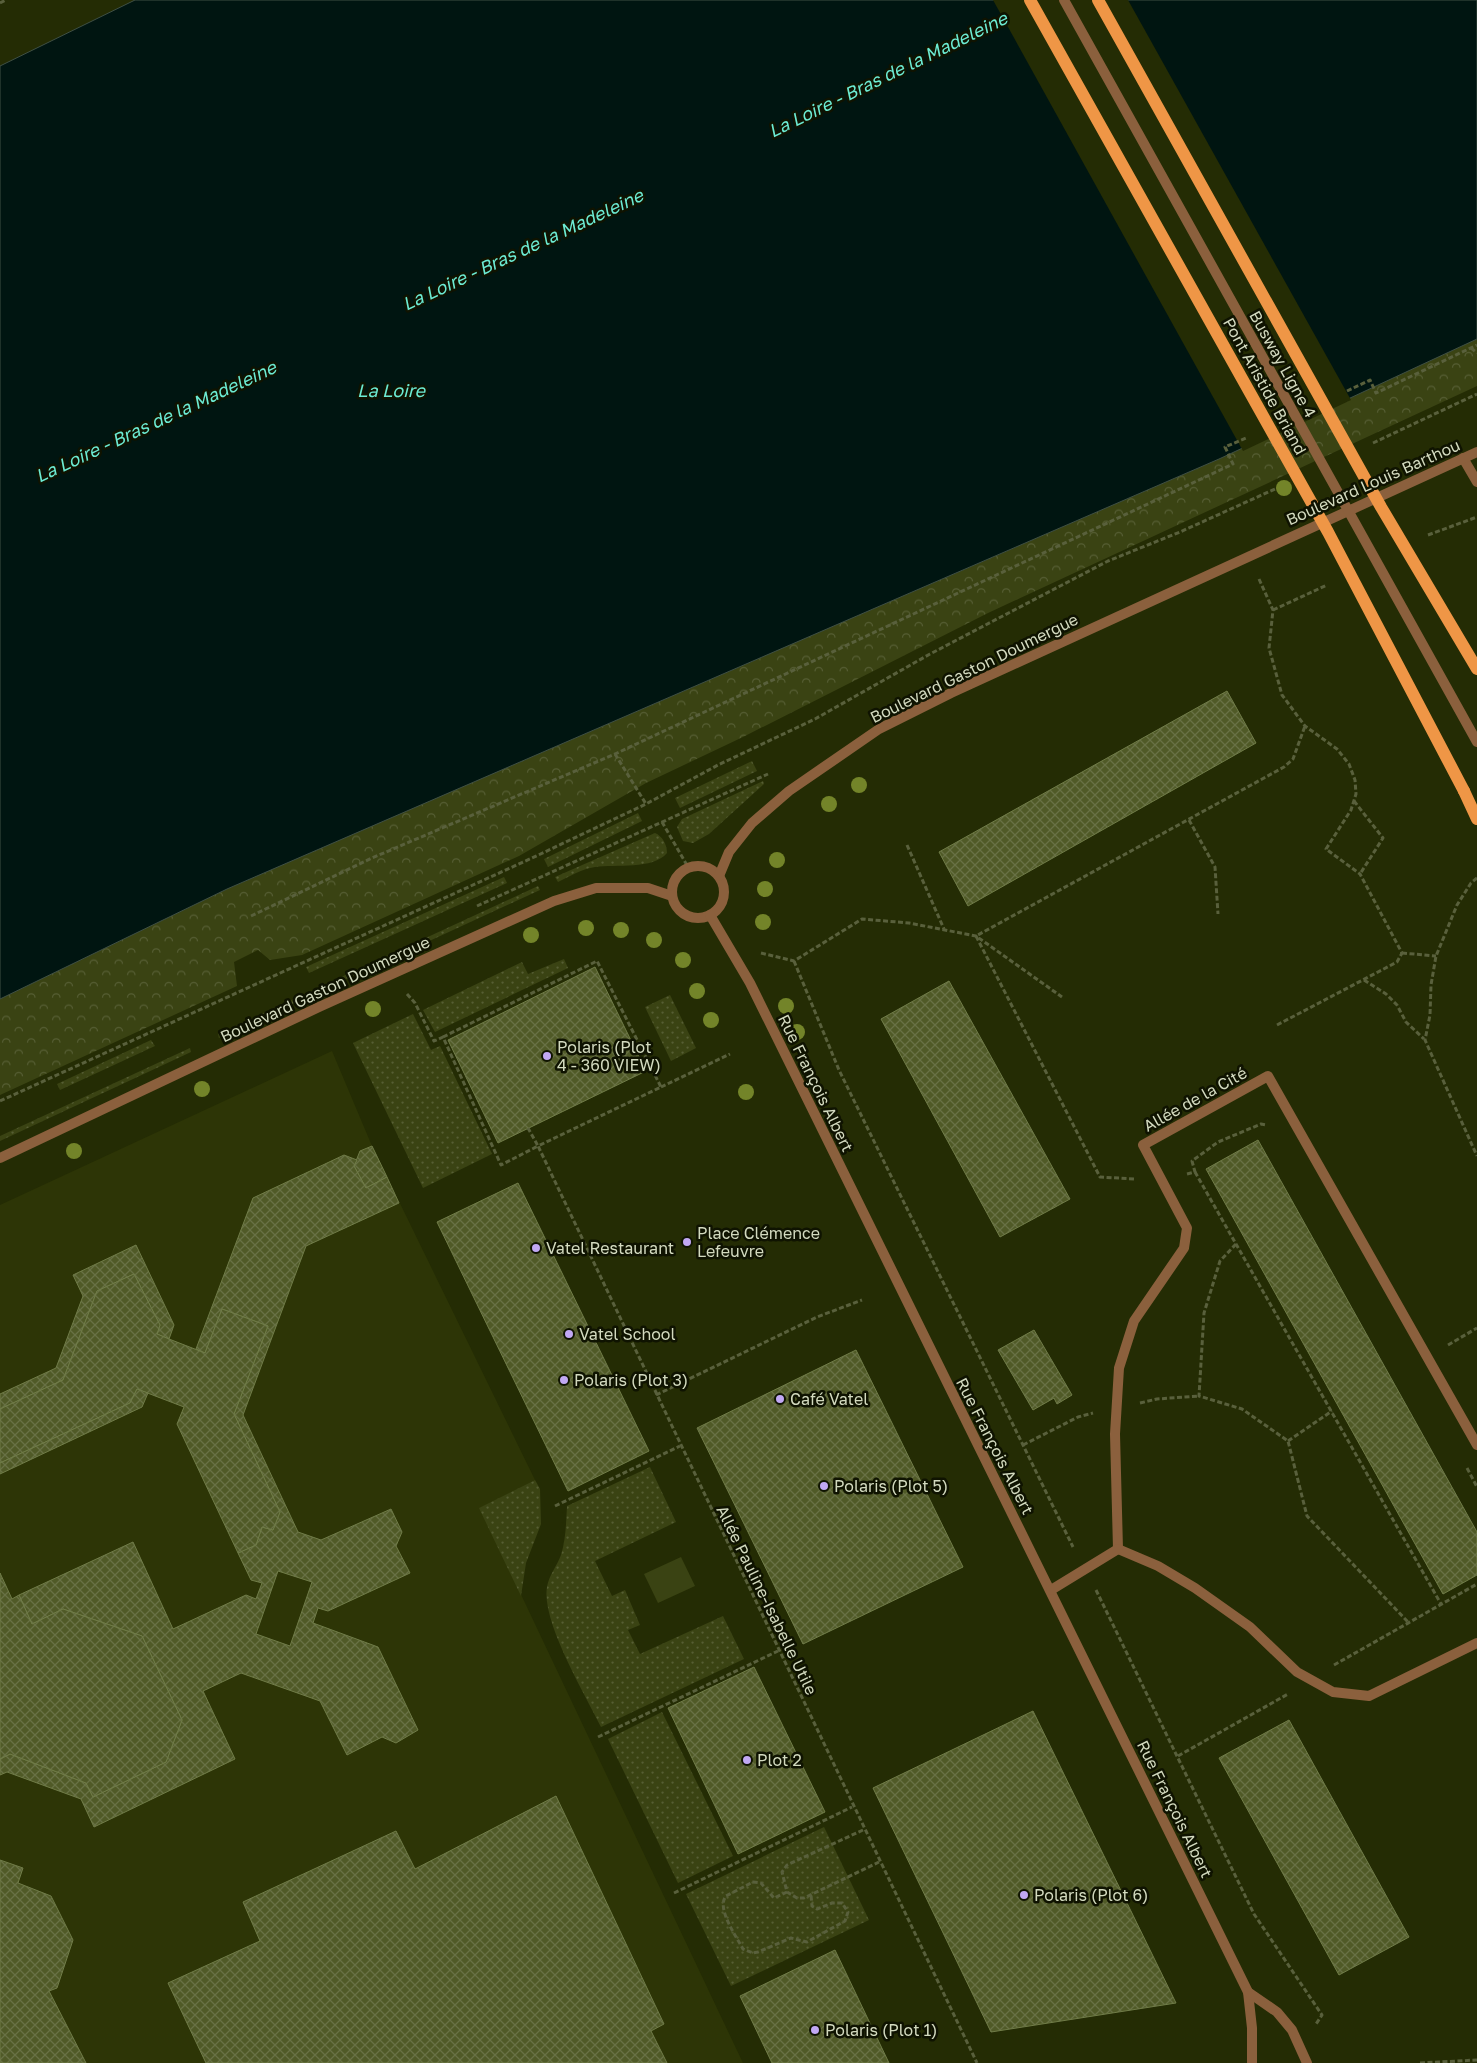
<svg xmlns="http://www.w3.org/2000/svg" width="1477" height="2063" font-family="'Golos Text',sans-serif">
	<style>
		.built { fill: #2d3506 }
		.grass { fill: url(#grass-dots) }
		.park { fill: url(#park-crowns) }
		.pitch { fill: #3a4313 }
		.water { fill: #001511; stroke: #3f5045 }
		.pier { fill: #242c04 }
		.building { fill: url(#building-cross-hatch); stroke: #707c48; fill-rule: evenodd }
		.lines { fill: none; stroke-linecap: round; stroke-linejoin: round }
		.path { stroke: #59603c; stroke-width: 3; stroke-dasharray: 5 2.5; stroke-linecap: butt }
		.street { stroke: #8b603d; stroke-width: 10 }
		.primary { stroke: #ef9646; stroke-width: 12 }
		.lane-bridge { stroke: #8b603d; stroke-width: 10 }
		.primary-bridge { stroke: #ef9646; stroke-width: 12 }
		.tree { fill: #738429 }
		.poi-dot { fill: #c1a8f3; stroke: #0f1301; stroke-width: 2 }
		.labels { text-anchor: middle; stroke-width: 5; stroke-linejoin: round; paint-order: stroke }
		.street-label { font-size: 16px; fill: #d3dabf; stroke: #0f1301 }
		.poi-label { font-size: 16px; fill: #d3dabf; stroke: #0f1301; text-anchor: start }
		.water-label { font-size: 18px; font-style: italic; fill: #6cebd3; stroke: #0f1301 }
	</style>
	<defs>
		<pattern id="grass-dots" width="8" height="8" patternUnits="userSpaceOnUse" patternTransform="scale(1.25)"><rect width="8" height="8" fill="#3a4313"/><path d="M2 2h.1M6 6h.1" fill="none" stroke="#565e34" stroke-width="1.8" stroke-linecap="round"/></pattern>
		<pattern id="park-crowns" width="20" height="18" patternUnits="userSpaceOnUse" patternTransform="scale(1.25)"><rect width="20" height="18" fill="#3a4313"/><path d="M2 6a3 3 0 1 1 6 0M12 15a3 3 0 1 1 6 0" fill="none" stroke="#565e34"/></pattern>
		<pattern id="building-cross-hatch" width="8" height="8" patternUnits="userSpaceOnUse" patternTransform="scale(1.25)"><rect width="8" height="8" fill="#505a27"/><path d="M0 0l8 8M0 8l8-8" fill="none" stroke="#687145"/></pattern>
	</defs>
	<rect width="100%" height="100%" fill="#242c04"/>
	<path class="built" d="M332,1051L372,1146L535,1480L480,1508L743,2063H0V1205Z"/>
	<g class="grass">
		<path d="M752,761L757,771L680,808L675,798Z"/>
		<path d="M763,781L764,784L709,834L693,843L683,841L677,827L682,819Z"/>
		<path d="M638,813L642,821L548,867L544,859Z"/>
		<path d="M655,833C662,836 667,844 667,853C653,870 615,864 595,867C582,869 570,876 558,882L555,877Z"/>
		<path d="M504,877L507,883L309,973L306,967Z"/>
		<path d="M538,886L540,890L219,1038L218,1034Z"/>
		<path d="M564,959L568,968L435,1032L423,1010L522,962L528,974Z"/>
		<path d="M670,995L696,1048L671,1061L645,1007Z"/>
		<path d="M413,1014L431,1050L440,1046L492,1154L423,1188L353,1043Z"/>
		<path d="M151,1040L155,1046L60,1090L57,1084Z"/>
		<path d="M190,1048L191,1052L0,1141V1136Z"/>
		<path d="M650,1467L676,1522L595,1561L612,1596L625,1590L640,1625L628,1630L640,1654L723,1616L744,1659L601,1727C585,1694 541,1621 547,1587C549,1575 557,1566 561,1555C566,1539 566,1523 567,1506Z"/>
		<path d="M535,1480L540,1489L541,1524L526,1563L521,1596L479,1508Z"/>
		<path d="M662,1712L733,1856L678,1883L608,1739Z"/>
		<path d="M824,1827L869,1920L731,1986L686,1894Z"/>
	</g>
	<path class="park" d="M1477,339V386L988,613L743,737L646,783L519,856L302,955L270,960L258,950L234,962L237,986L0,1095V999L227,889L1219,459Z"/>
	<path class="pitch" d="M681,1557L695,1586L658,1603L644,1574Z"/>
	<path class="water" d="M135,0H1477V339L1219,459L227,889L0,999V66Z"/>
	<path class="pier" d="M993,0H1128L1351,400L1243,451Z"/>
	<g class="building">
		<path d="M1227,691L1256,743L968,906L939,852Z"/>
		<path d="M595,967L646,1071L498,1143L448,1040Z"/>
		<path d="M949,981L1070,1199L1000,1237L881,1019Z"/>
		<path d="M1258,1140L1477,1532V1575L1443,1594L1206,1169Z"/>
		<path d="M372,1146L387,1177L366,1188L354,1166L360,1151Z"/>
		<path d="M344,1155L357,1160L354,1166L366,1188L387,1177L399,1203L306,1246L243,1415L298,1532L321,1540L391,1509L402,1532L396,1546L410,1573L328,1611L318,1608L313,1623L378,1647L418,1730L396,1743L382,1737L347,1755L320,1701L241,1673L203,1691L235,1759L94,1827L81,1799L7,1772L0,1775V1759L10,1754L86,1783L93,1797L166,1762L182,1720L142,1636L63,1609L32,1624L19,1595L133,1542L173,1629L246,1595L256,1599L262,1583L251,1580L238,1553L256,1545L262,1527L273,1530L280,1512L234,1414L268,1326L222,1309L205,1353L196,1349L253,1198ZM278,1571L312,1582L290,1646L256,1634Z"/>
		<path d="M518,1183L649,1451L568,1491L437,1222Z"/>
		<path d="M136,1245L174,1325L169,1339L157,1334L160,1325L134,1274L97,1291L63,1380L0,1409V1394L56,1368L83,1296L73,1275Z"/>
		<path d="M134,1274L160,1325L157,1334L169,1339L205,1353L222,1309L268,1326L234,1414L280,1512L273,1530L262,1527L256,1545L238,1553L177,1424L184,1407L137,1389L130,1403L0,1463V1409L63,1380L97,1291Z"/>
		<path d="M1034,1330L1072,1395L1057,1404L1054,1398L1033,1410L998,1350Z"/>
		<path d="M856,1350L963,1567L803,1644L697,1428Z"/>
		<path d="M137,1389L148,1393L142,1407L0,1474V1463L130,1403Z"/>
		<path d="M0,1573L12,1599L19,1595L32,1624L63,1609L142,1636L182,1720L166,1762L93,1797L86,1783L10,1754L0,1759Z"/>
		<path d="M754,1667L825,1812L738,1854L668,1708Z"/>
		<path d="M1033,1711L1176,2003L991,2032L873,1788Z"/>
		<path d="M1289,1720L1409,1937L1339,1975L1219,1758Z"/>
		<path d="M556,1796L664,2024L651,2031L667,2063H206L168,1983L260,1941L243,1902L396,1831L415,1869Z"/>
		<path d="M0,1860L23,1868L18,1883L51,1896L73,1940L57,1988L49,1991L86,2063H0Z"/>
		<path d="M835,1950L889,2063H772L740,1996Z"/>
	</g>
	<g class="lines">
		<g class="path">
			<path d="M0,3L6,0"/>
			<path d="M1471,348L1477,353"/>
			<path d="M1347,391L1370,380L1376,393L1477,345"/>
			<path d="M1373,443L1477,394"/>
			<path d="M1428,535L1477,517"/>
			<path d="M1259,579L1273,610L1269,648L1282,695L1305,726L1337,749L1349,764L1355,780L1356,794L1351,810L1326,849L1360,874L1402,953"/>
			<path d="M1273,610L1327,585"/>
			<path d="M615,754L646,804"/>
			<path d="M1354,801L1383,838L1360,874"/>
			<path d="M1189,820L1215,867L1218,914"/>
			<path d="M662,822L688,867"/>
			<path d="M907,845L944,929"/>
			<path d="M1477,878L1471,883L1457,905L1436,956L1431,985L1430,1015L1425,1040L1477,1156"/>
			<path d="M477,906L768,774"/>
			<path d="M251,916L372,858L615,754L1233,464L1225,447L1246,438"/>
			<path d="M761,953L794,961L862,919L909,923L976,936L1062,997"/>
			<path d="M1402,953L1436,956"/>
			<path d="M794,961L839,1070L1073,1547"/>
			<path d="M1364,980L1386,994L1397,1005L1406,1022L1424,1039"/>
			<path d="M407,994L415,1003L434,1041L443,1037L501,1165L538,1146L528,1128"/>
			<path d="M1277,1025L1397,962L1402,953"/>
			<path d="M443,1037L597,961L661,1087L538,1146L977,2063"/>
			<path d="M661,1087L730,1054"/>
			<path d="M0,1101L532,858L646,804L718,765L815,719L930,654L1108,561L1180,532L1275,489"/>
			<path d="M1195,1172L1441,1604"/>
			<path d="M1187,1174L1195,1172L1192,1161L1218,1142L1261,1124L1267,1125"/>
			<path d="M1134,1179L1100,1177L976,936L1284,767L1293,759L1305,726"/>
			<path d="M1236,1244L1220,1261L1204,1313L1199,1396L1242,1409L1288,1441L1307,1516L1408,1622"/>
			<path d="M1448,1345L1477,1328"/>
			<path d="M656,1395L817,1317L862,1300"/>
			<path d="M1140,1403L1157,1399L1199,1396"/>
			<path d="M1288,1441L1332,1411"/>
			<path d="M1023,1445L1078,1417L1093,1413"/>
			<path d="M1467,1468L1477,1487"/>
			<path d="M555,1506L680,1446"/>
			<path d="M1096,1590L1254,1914L1322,2015L1316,2024"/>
			<path d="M1334,1665L1477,1584"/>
			<path d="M598,1737L778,1651"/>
			<path d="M1178,1756L1288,1694"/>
			<path d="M863,1830L787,1865L782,1872L787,1892L797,1898H804L879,1862"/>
			<path d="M787,1892L774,1898L761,1883L753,1882L726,1896C716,1908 736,1936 743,1949L753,1953L758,1952L791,1938L807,1942L845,1921L848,1912L842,1903H832L817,1909L812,1906L811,1895"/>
			<path d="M674,1893L852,1807"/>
			<path d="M1420,2063L1477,2060"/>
		</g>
		<g class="street">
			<path d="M1463,458L1477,482"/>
			<circle cx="698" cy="892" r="26"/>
			<path d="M719,876L729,852L752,823L789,791L879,729L951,693L1477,452"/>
			<path d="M710,915L750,983L1248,1992L1252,2028V2063"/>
			<path d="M0,1158L319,1007L554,901L596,888H648L672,896"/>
			<path d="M1118,1549L1115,1434L1119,1368L1134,1321L1184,1248L1187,1228L1143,1145L1268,1076L1477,1445"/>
			<path d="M1118,1549L1158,1566L1195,1588L1250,1627L1297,1672L1333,1692L1369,1696L1477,1643"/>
			<path d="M1051,1590L1118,1549"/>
			<path d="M1248,1992L1277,2012L1292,2030L1307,2063"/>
		</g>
		<path class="primary" d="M1464,791L1477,819"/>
		<path class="lane-bridge" d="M1064,0L1477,742"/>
		<g class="primary-bridge">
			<path d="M1030,0L1328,532L1464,791"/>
			<path d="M1098,0L1381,507L1477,669"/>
		</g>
	</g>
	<g class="tree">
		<circle cx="1284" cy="488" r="8"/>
		<circle cx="859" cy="785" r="8"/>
		<circle cx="829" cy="804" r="8"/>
		<circle cx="777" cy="860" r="8"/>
		<circle cx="765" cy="889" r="8"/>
		<circle cx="763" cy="922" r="8"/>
		<circle cx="586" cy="928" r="8"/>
		<circle cx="621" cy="930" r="8"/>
		<circle cx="531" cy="935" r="8"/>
		<circle cx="654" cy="940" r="8"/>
		<circle cx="683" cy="960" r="8"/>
		<circle cx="697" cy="991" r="8"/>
		<circle cx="786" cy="1006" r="8"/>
		<circle cx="373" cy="1009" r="8"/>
		<circle cx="711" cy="1020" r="8"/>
		<circle cx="797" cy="1032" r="8"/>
		<circle cx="202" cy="1089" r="8"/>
		<circle cx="746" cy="1092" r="8"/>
		<circle cx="74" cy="1151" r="8"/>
	</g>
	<g class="poi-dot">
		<circle cx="547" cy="1056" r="5"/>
		<circle cx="687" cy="1242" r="5"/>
		<circle cx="536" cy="1248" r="5"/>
		<circle cx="569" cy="1334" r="5"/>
		<circle cx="564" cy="1380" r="5"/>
		<circle cx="780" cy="1399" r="5"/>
		<circle cx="824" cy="1486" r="5"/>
		<circle cx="747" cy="1760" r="5"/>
		<circle cx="1024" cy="1895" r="5"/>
		<circle cx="815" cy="2030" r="5"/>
	</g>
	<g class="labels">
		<g class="street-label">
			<text transform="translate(1283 364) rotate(61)" y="6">Busway Ligne 4</text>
			<text transform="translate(1265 386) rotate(61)" y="6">Pont Aristide Briand</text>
			<text transform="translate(1373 482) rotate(-24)" y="6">Boulevard Louis Barthou</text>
			<text transform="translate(974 668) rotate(-26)" y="6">Boulevard Gaston Doumergue</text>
			<text transform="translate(325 989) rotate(-25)" y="6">Boulevard Gaston Doumergue</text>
			<text transform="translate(816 1083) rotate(64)" y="6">Rue François Albert</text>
			<text transform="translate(1195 1099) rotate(-29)" y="6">Allée de la Cité</text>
			<text transform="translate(995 1446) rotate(63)" y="6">Rue François Albert</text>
			<text transform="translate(767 1600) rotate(64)" y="6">Allée Pauline-Isabelle Utile</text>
			<text transform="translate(1175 1809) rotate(64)" y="6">Rue François Albert</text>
		</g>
		<g class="poi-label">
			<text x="557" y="1053">Polaris (Plot<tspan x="557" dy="18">4 - 360 VIEW)</tspan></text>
			<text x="697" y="1239">Place Clémence<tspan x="697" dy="18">Lefeuvre</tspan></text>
			<text x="546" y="1254">Vatel Restaurant</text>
			<text x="579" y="1340">Vatel School</text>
			<text x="574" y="1386">Polaris (Plot 3)</text>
			<text x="790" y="1405">Café Vatel</text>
			<text x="834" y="1492">Polaris (Plot 5)</text>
			<text x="757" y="1766">Plot 2</text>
			<text x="1034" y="1901">Polaris (Plot 6)</text>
			<text x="825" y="2036">Polaris (Plot 1)</text>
		</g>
		<g class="water-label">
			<text transform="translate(888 75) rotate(-26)" y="6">La Loire - Bras de la Madeleine</text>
			<text transform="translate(523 250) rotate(-25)" y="6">La Loire - Bras de la Madeleine</text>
			<text x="391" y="397">La Loire</text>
			<text transform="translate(156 422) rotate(-25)" y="6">La Loire - Bras de la Madeleine</text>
		</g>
	</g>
</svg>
